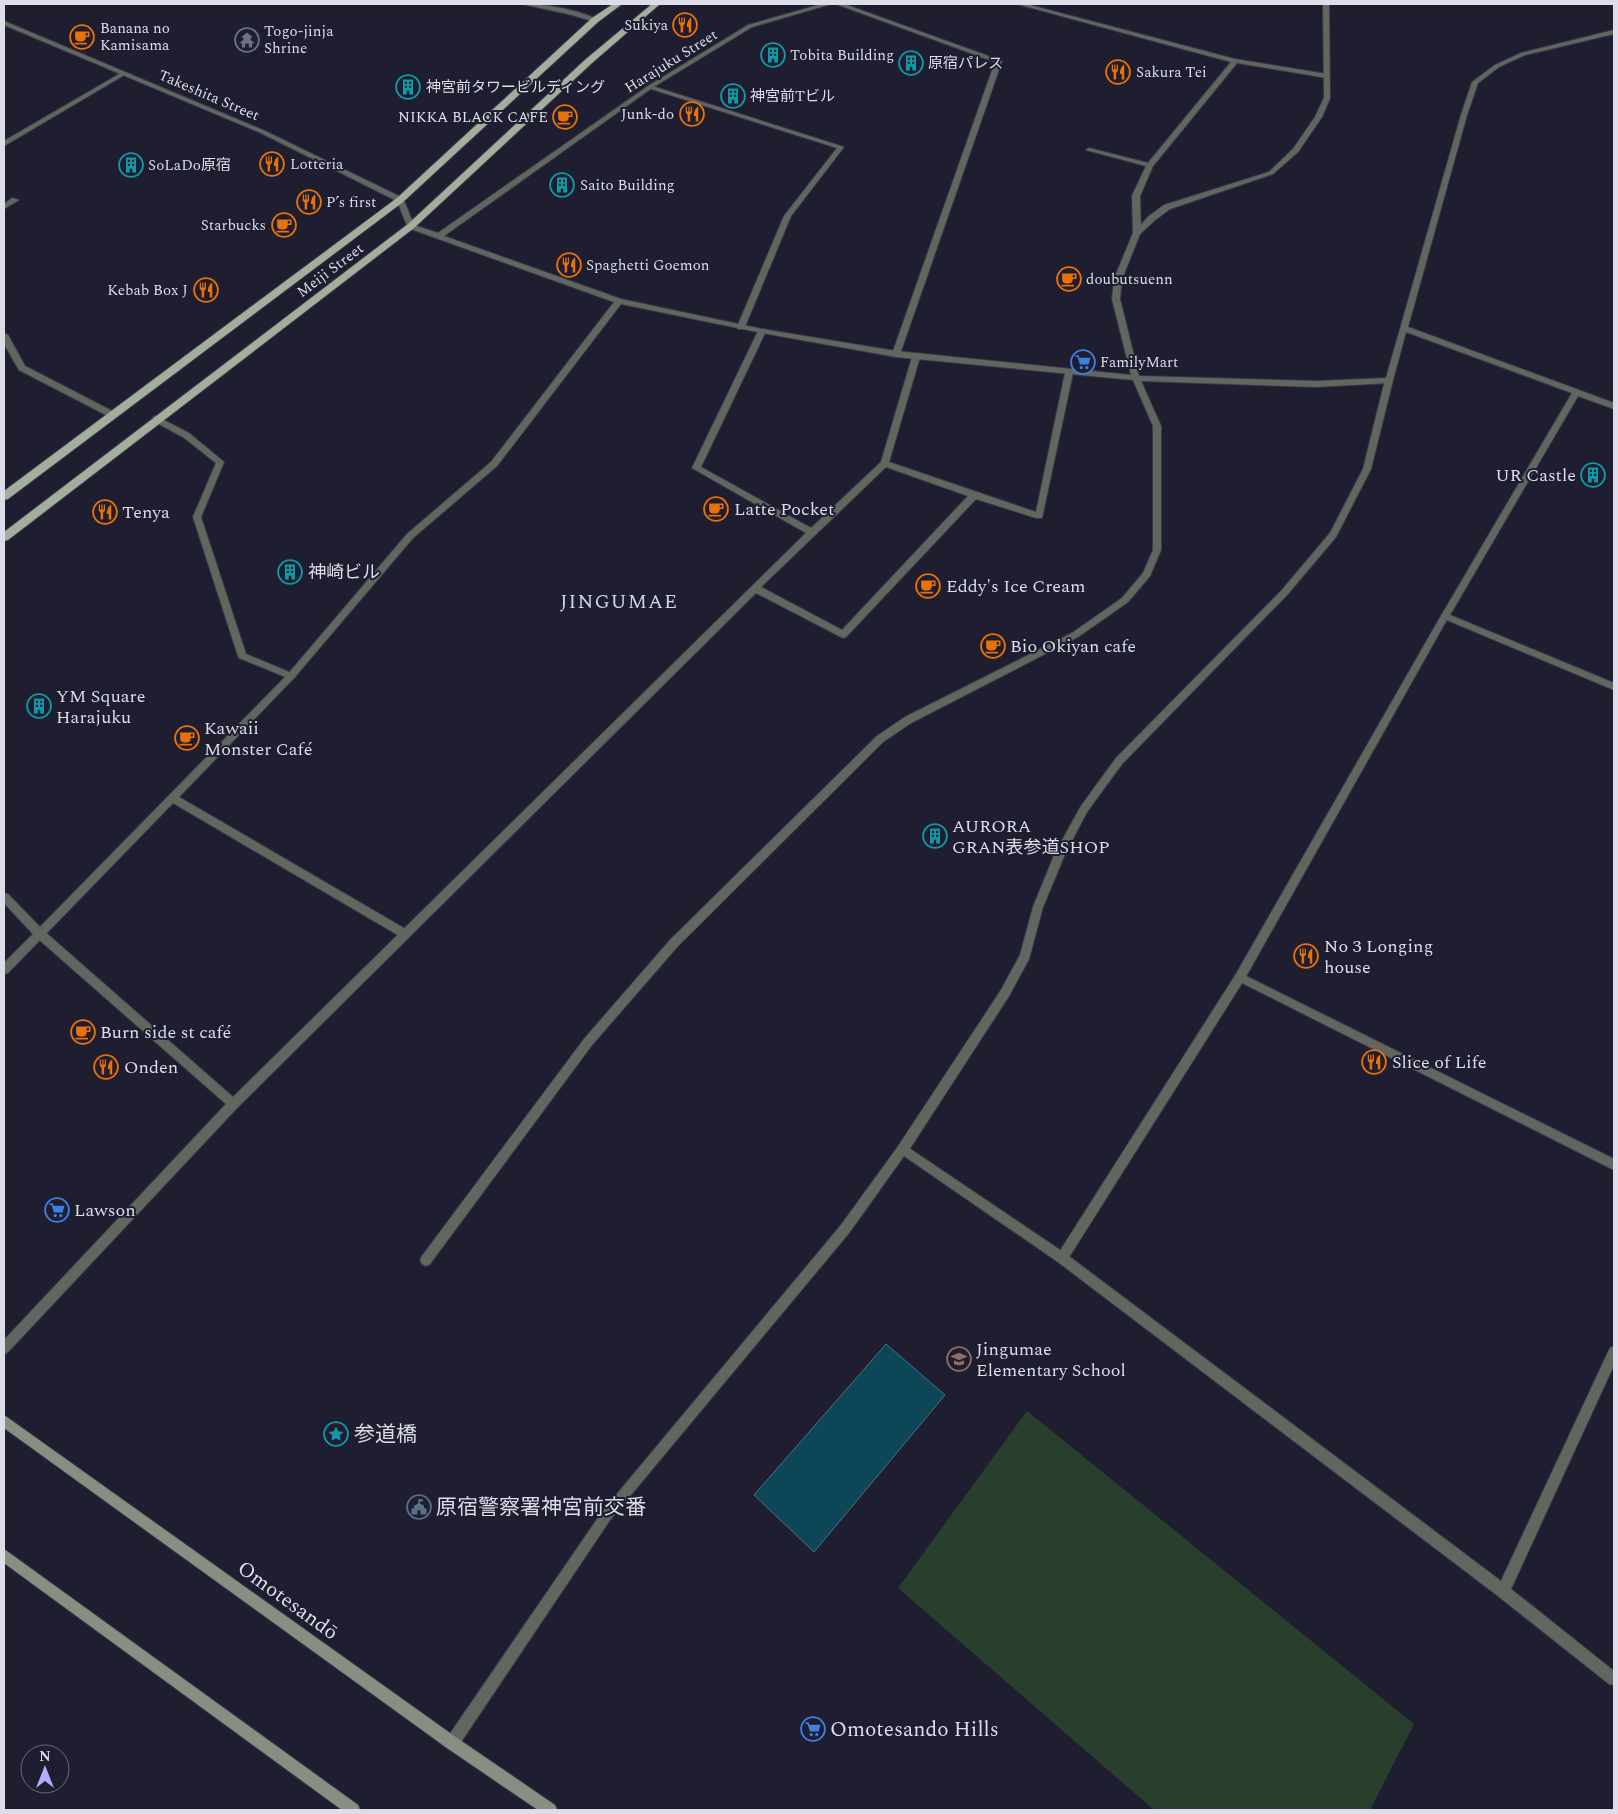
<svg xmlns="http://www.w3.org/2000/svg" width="1618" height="1814" font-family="Spectral,'Noto Sans JP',serif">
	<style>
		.green { fill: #293f2d }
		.water { fill: #0c4657; stroke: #4a7383 }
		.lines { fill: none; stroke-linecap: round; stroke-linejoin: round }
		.lane-casing { stroke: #39394a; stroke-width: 2 }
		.street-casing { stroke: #39394a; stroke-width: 2 }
		.secondary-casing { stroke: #39394a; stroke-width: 2 }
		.primary-casing { stroke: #39394a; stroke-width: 2 }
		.lane { fill: #61675e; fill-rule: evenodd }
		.street { fill: #61675e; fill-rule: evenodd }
		.secondary { fill: #868f81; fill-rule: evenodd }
		.primary { fill: #a2af9d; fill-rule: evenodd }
		.labels { text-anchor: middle; stroke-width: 4; stroke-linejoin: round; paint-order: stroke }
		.far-poi-label { font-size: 15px; fill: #dcdde9; stroke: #1e1e30; text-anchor: start }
		.far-street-label { font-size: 15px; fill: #dcdde9; stroke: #1e1e30 }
		.poi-label { font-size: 18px; fill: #dcdde9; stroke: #1e1e30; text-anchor: start }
		.quarter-label { font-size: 20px; letter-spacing: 1px; fill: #d3d3ec; stroke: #1e1e30 }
		.near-poi-label { font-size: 21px; fill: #dcdde9; stroke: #1e1e30; text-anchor: start }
		.near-street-label { font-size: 21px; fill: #dcdde9; stroke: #1e1e30 }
	</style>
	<rect width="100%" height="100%" fill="#1e1e30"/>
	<path class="green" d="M1027,1411L1414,1724L1370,1810H1154L898,1588Z"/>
	<path class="water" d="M886,1344L945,1395L814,1552L754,1495Z"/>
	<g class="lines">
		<g class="lane-casing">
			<g id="lane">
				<path d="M522,4C541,3 582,10 598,20L595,22L572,15Z"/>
				<path d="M836,4H844L1002,61L900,354L896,357L892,354L995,62Z"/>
				<path d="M1017,4H1026L1235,59L1327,74L1330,76L1327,78L1237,63L1153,166L1140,196L1141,233L1137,235L1133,233L1132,196L1146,166L1086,150L1089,148L1148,163L1231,62Z"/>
				<path d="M121,73L126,74L4,146V141Z"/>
				<path d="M648,86H652L844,147L791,216L744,329H738L737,327L784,216L837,148L648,88Z"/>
				<path d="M12,198L19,200L4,209V204Z"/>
				<path d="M759,329H765L766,331L701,467L811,528L881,462L912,357L916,354L920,357L889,462L1036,512L1065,373L1069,370L1073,373L1042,518H1036L976,499L846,637L843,638L756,593L237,1108L8,1352L4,1354V1340L226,1104L36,937L35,934L36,931L40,930L44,931L233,1097L806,533L692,468ZM886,467L968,496L842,630L761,587Z"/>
				<path d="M4,333L8,335L25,366L116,413V417H110L19,370L4,344Z"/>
				<path d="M1389,377L1393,380L1371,469L1336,537L1287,595L1122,764L1087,812L1065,854L1043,907L1029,959L1009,996L907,1153L903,1154L899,1153L897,1149L899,1145L1001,990L1020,955L1033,907L1055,853L1081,806L1116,758L1281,591L1330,533L1363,469L1385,380Z"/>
				<path d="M156,416L189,433L224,462L201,517L246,654L294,674L296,676L294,678H288L239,658L238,656L193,517L216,463L183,437L153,421V417Z"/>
				<path d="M1445,613L1449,616L1244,980L1066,1262L1062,1264L1058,1262L1056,1258L1058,1254L1236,974L1442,614Z"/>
			</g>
		</g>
		<g class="street-casing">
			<g id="street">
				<path d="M822,4H831L752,27L652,88L444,236L621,299L762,329L896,351L1131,375L1112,299L1114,279L1133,233L1149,216L1164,205L1269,172L1293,149L1315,117L1324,98L1323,4H1329L1330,98L1322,117L1298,152L1273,174L1170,209L1155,220L1140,234L1122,279L1120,299L1139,376L1316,381L1386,378L1461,115L1472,82L1495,65L1521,53L1614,30V34L1525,55L1499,67L1478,83L1467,115L1408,327L1614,403V409L1578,396L1450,615L1614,683V690L1442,618L1441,616L1572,393L1406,332L1393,380L1389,383L1316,387L1141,381L1161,426V550L1150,576L1128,602L1078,637L911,723L883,742L678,946L592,1045L430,1264L426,1266L422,1264L420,1260L422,1256L584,1039L670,940L877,736L905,717L1072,633L1122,598L1143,573L1153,550V426L1133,380L896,357L762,333L621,304L497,466L413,538L294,678L179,797L409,931L410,934L409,937L405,938L401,937L173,803L8,973L4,974V963L33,934L4,903V893L8,894L40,927L288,674L407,534L491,462L614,302L408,228L397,201L261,133L4,25V21L265,131L403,198L414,225L438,233L648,86L748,25Z"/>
				<path d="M1240,973L1614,1159V1170L1236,980L1235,977L1236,974Z"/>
				<path d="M903,1144L1066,1254L1501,1581L1610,1348L1614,1346V1365L1511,1589L1614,1671V1685L1609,1684L1498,1596L1058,1262L904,1156L849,1233L610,1520L457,1748L452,1750L447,1748L445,1743L447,1738L602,1512L841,1225L899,1145Z"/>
			</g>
		</g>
		<g class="secondary-casing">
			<g id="secondary">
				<path d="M4,1415L457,1738L555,1805L557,1810H538L447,1748L4,1428Z"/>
				<path d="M4,1549L358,1805L360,1810H342L4,1563Z"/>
			</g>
		</g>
		<g class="primary-casing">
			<g id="primary">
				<path d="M613,4H622L598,22L403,202L8,499L4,500V491L397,198L592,18Z"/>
				<path d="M652,4H660L592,63L414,228L8,540L4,541V532L408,224L586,59Z"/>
			</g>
		</g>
		<use href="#lane" class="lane"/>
		<use href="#street" class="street"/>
		<use href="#secondary" class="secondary"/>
		<use href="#primary" class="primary"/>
	</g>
	<defs>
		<g id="restaurant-ring" transform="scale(1.25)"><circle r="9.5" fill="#1e1e30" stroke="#e8710a" stroke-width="1.5"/><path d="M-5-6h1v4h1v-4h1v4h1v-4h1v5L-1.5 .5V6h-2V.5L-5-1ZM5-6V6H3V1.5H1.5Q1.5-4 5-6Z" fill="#e8710a"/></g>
		<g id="cafe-ring" transform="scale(1.25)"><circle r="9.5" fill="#1e1e30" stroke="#e8710a" stroke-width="1.5"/><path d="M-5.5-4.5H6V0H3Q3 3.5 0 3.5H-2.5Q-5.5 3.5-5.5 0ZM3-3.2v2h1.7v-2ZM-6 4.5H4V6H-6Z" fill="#e8710a"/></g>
		<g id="temple-ring" transform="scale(1.25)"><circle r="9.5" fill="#1e1e30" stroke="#6b7280" stroke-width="1.5"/><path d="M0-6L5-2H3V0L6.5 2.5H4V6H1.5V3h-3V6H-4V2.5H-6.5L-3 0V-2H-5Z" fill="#6b7280"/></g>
		<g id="building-ring" transform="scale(1.25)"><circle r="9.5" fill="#1e1e30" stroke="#0f9aa8" stroke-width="1.5"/><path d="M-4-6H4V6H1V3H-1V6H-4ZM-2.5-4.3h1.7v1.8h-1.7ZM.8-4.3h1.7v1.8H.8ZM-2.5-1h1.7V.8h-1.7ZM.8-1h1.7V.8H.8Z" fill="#0f9aa8"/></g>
		<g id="supermarket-ring" transform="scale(1.25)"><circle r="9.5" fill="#1e1e30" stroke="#3f7fe0" stroke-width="1.5"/><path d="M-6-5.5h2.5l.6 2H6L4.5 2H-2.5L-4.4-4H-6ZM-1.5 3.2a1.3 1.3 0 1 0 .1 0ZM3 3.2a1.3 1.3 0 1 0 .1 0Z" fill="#3f7fe0"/></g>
		<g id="school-ring" transform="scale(1.25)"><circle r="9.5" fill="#1e1e30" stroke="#8d6e63" stroke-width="1.5"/><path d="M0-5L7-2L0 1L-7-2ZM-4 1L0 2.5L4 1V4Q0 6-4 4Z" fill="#8d6e63"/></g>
		<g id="sight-ring" transform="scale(1.25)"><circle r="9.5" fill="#1e1e30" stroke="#0f9aa8" stroke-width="1.5"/><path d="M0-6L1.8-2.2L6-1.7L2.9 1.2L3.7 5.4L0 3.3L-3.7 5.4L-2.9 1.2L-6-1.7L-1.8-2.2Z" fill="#0f9aa8"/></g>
		<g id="civic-ring" transform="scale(1.25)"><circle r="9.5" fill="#1e1e30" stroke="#5c6f8a" stroke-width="1.5"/><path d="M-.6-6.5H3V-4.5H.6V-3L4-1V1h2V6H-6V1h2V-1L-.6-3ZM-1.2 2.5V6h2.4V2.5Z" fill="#5c6f8a"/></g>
	</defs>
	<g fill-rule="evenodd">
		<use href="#restaurant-ring" x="685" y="25"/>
		<use href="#cafe-ring" x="82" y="37"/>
		<use href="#temple-ring" x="247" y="40"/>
		<use href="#building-ring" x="773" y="55"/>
		<use href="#building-ring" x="911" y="63"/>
		<use href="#restaurant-ring" x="1118" y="72"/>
		<use href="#building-ring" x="408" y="87"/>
		<use href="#building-ring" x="733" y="96"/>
		<use href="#restaurant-ring" x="692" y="114"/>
		<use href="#cafe-ring" x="565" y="117"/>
		<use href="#restaurant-ring" x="272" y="164"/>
		<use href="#building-ring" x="131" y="165"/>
		<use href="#building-ring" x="562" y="185"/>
		<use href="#restaurant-ring" x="309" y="202"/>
		<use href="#cafe-ring" x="284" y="225"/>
		<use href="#restaurant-ring" x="569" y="265"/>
		<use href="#cafe-ring" x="1069" y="279"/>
		<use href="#restaurant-ring" x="206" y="290"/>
		<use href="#supermarket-ring" x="1083" y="362"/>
		<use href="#building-ring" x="1593" y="475"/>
		<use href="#cafe-ring" x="716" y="509"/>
		<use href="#restaurant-ring" x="105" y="512"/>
		<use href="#building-ring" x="290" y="572"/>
		<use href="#cafe-ring" x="928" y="586"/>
		<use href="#cafe-ring" x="993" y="646"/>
		<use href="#building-ring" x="39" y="706"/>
		<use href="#cafe-ring" x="187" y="738"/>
		<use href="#building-ring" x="935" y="836"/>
		<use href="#restaurant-ring" x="1306" y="956"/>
		<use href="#cafe-ring" x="83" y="1032"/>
		<use href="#restaurant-ring" x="1374" y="1062"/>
		<use href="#restaurant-ring" x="106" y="1067"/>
		<use href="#supermarket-ring" x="57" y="1210"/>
		<use href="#school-ring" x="959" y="1359"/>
		<use href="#sight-ring" x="336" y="1434"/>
		<use href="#civic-ring" x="419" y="1507"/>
		<use href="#supermarket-ring" x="813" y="1729"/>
	</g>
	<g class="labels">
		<g class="far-poi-label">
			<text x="668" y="30" text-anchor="end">Sukiya</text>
			<text x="100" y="33">Banana no<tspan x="100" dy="17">Kamisama</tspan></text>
			<text x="264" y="36">Togo-jinja<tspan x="264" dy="17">Shrine</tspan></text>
			<text x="790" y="60">Tobita Building</text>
			<text x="928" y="68">原宿パレス</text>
			<text x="1136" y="77">Sakura Tei</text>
			<text x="426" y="92">神宮前タワービルディング</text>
			<text x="750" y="101">神宮前Tビル</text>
			<text x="674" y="119" text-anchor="end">Junk-do</text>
			<text x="548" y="122" text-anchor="end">NIKKA BLACK CAFE</text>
			<text x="290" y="169">Lotteria</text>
			<text x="148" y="170">SoLaDo原宿</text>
			<text x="580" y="190">Saito Building</text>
			<text x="326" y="207">P’s first</text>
			<text x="266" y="230" text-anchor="end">Starbucks</text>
			<text x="586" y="270">Spaghetti Goemon</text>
			<text x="1086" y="284">doubutsuenn</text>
			<text x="188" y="295" text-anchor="end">Kebab Box J</text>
			<text x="1100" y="367">FamilyMart</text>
		</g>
		<g class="far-street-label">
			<text transform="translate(671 61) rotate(-32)" y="5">Harajuku Street</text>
			<text transform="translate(209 95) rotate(23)" y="5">Takeshita Street</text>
			<text transform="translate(330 270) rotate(-37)" y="5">Meiji Street</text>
		</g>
		<g class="poi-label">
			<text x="1576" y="481" text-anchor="end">UR Castle</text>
			<text x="734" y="515">Latte Pocket</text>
			<text x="122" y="518">Tenya</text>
			<text x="308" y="578">神崎ビル</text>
			<text x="946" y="592">Eddy's Ice Cream</text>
			<text x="1010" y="652">Bio Okiyan cafe</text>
			<text x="56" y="702">YM Square<tspan x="56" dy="21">Harajuku</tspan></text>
			<text x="204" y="734">Kawaii<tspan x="204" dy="21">Monster Café</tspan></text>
			<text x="952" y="832">AURORA<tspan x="952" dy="21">GRAN表参道SHOP</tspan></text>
			<text x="1324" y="952">No 3 Longing<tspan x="1324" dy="21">house</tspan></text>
			<text x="100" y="1038">Burn side st café</text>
			<text x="1392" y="1068">Slice of Life</text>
			<text x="124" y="1073">Onden</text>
			<text x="74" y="1216">Lawson</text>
			<text x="976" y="1355">Jingumae<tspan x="976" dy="21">Elementary School</tspan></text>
		</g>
		<g class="quarter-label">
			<text x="619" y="608">JINGUMAE</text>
		</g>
		<g class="near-poi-label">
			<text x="354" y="1441">参道橋</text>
			<text x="436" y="1514">原宿警察署神宮前交番</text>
			<text x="830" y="1736">Omotesando Hills</text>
		</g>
		<g class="near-street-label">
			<text transform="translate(288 1600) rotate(36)" y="7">Omotesandō</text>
		</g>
	</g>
	<rect width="1618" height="1814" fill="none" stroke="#dcdde9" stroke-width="10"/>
	<g transform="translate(45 1769)"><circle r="24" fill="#1e1e30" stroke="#6a6a7a"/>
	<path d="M0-4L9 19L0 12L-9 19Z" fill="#aeaefb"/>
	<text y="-8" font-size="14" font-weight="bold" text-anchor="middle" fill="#dcdde9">N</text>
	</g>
</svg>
